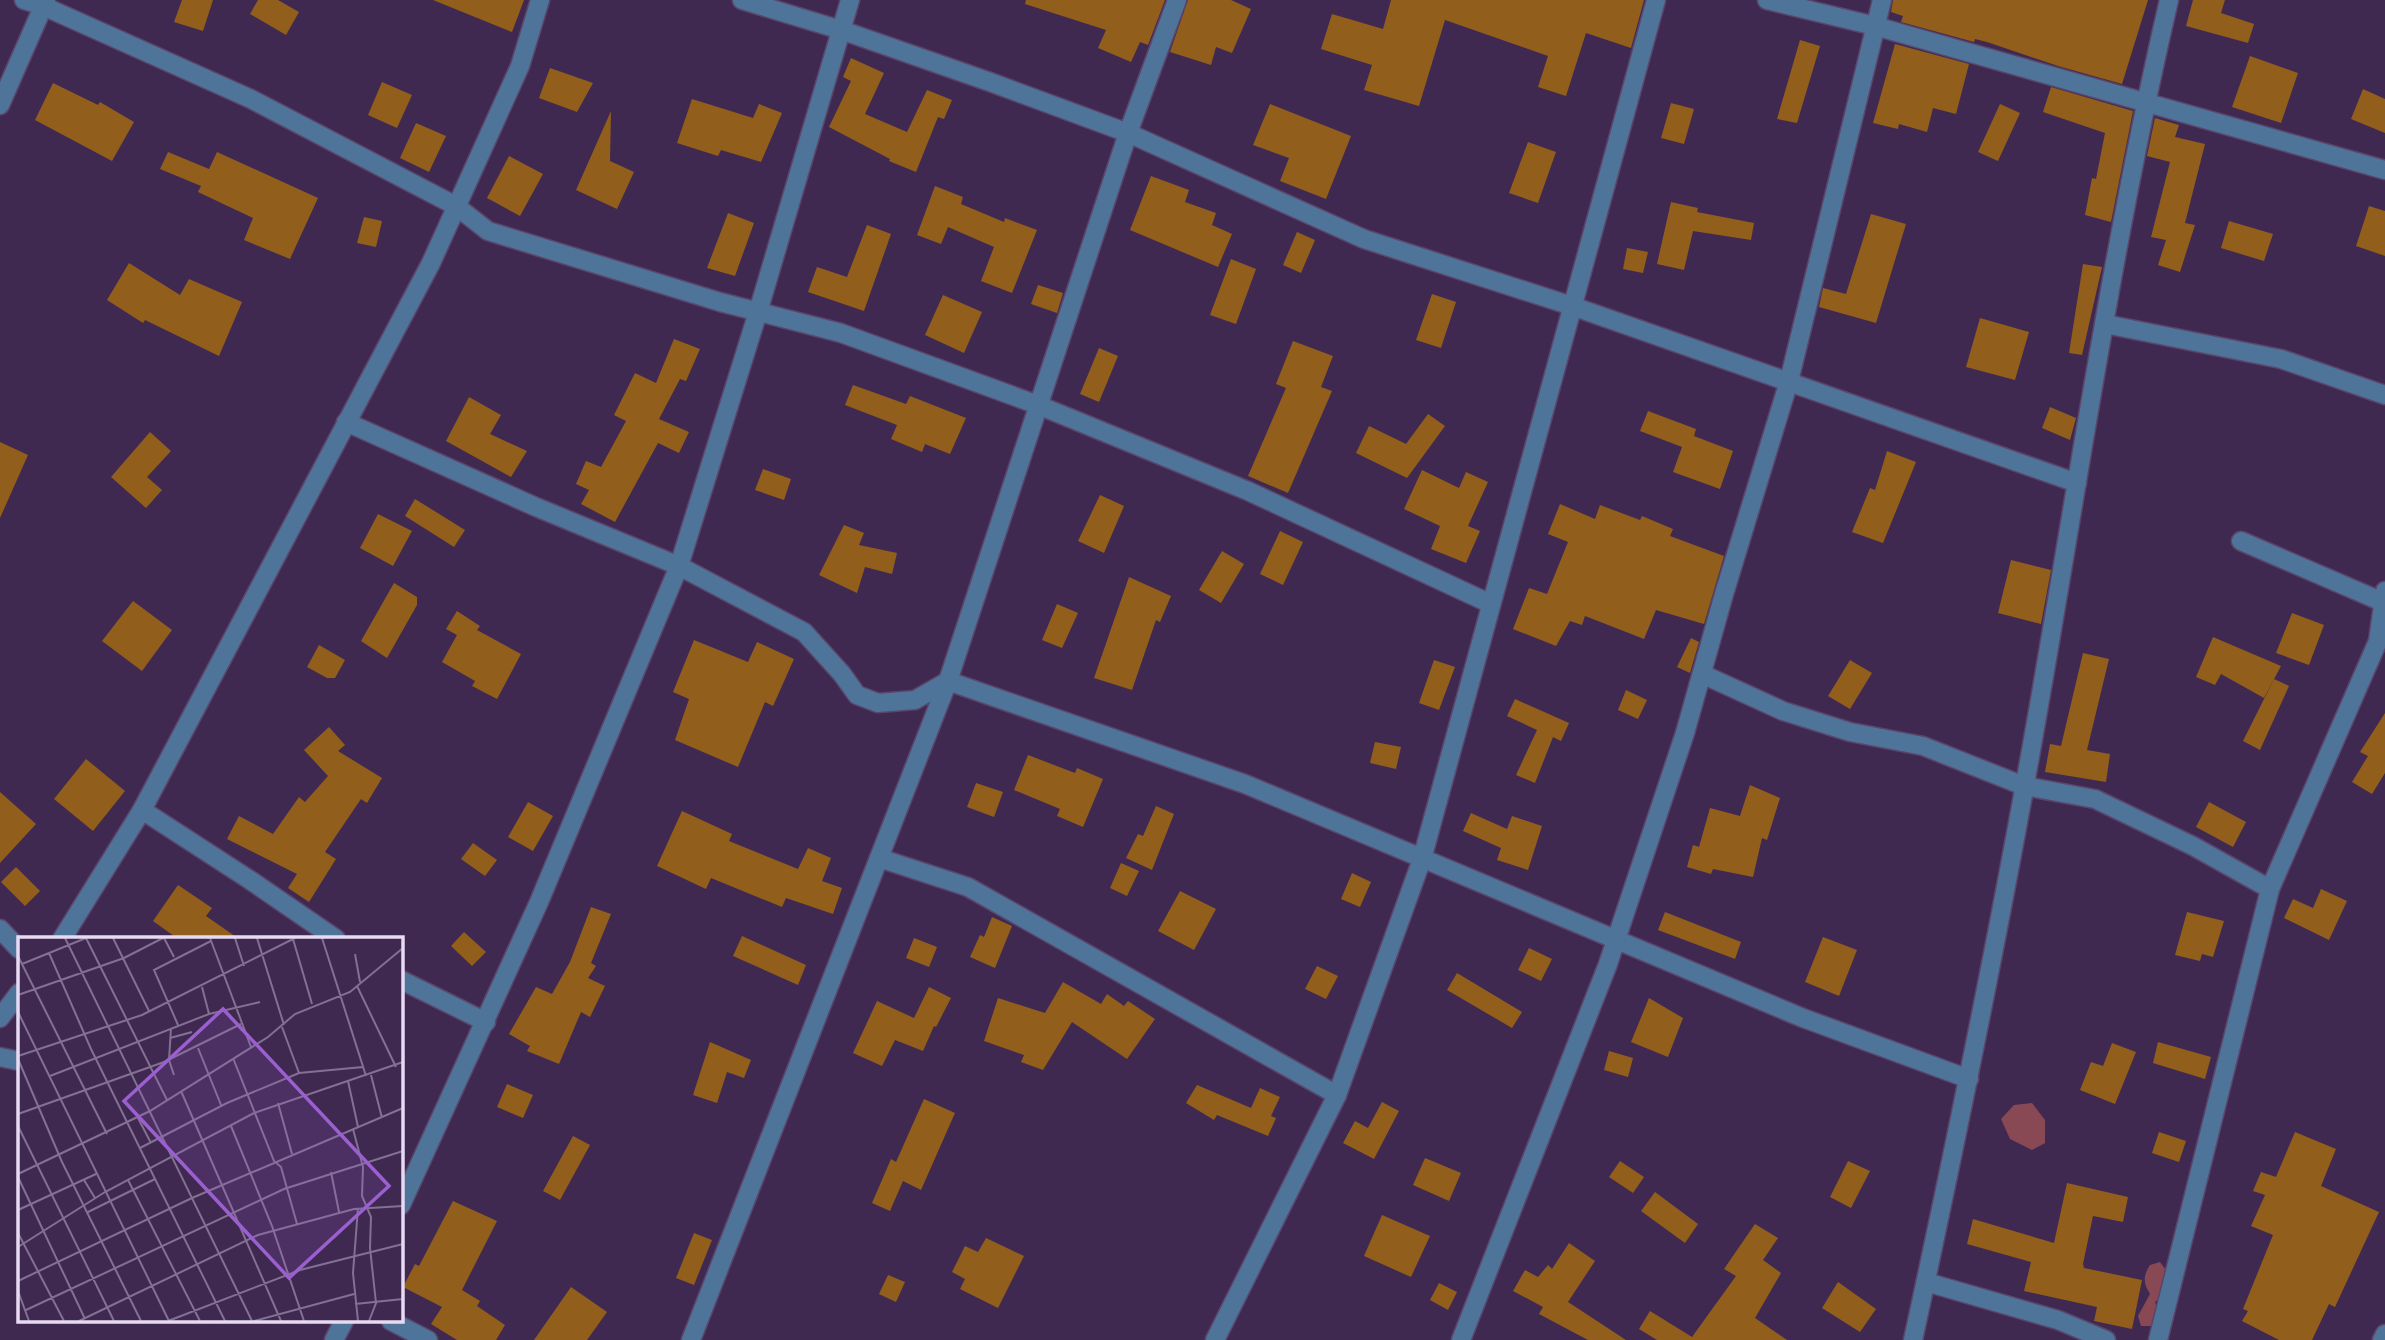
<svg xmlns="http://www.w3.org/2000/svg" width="2385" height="1340" font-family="'DejaVu Sans',sans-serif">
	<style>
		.green { fill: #884854 }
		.building { fill: #915e1c }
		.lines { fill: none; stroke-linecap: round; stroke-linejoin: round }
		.minor-casing { stroke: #5b456b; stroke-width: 21 }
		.minor { stroke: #4e749a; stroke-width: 18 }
		.inset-road { fill: none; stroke: #837092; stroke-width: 2 }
		.view { fill: #9b60cf; fill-opacity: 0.15; stroke: #9b60cf; stroke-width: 3.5 }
		.inset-edge { fill: none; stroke: #e7daf3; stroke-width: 3.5 }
	</style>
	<rect width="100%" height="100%" fill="#402951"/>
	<g class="green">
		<path d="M2032,1103L2045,1120V1143L2032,1150L2010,1139L2001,1119L2014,1105Z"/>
		<path d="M2160,1262L2166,1270L2162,1296L2155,1302L2158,1312L2151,1326H2141L2138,1316L2150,1294C2143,1283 2143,1276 2150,1265Z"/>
	</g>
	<g class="building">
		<path d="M182,0H213L203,31L174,22Z"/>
		<path d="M258,0H278L299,12L286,35L250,14Z"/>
		<path d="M433,0H524L512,32Z"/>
		<path d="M1026,0H1165L1148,45L1140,42L1131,62L1098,48L1106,30L1025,4Z"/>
		<path d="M1188,0H1231L1251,9L1232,53L1216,47L1211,65L1170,52Z"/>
		<path d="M1391,0H1644L1631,48L1586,33L1566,96L1538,87L1548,56L1445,20L1419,106L1364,90L1372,65L1321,49L1332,14L1383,29Z"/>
		<path d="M1893,0H2148L2122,84L2058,66L1987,42L1975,39L1974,42L1901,22L1903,16L1891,12Z"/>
		<path d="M2193,0H2225L2221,13L2254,24L2248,43L2186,26Z"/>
		<path d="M1800,40L1820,46L1797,123L1777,119Z"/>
		<path d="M1895,44L1969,64L1956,114L1933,108L1927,132L1899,124L1898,129L1873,123Z"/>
		<path d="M2250,56L2298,73L2281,123L2232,107Z"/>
		<path d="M851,58L884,73L865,114L907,132L927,90L952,100L944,119L938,117L916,172L889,161L890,159L829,127L851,81L843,77Z"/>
		<path d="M550,68L593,83L577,112L539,98Z"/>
		<path d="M382,82L412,95L397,128L368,115Z"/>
		<path d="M53,83L98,105L100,102L134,122L112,161L35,120Z"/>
		<path d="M2051,87L2133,111L2111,222L2085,215L2092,178L2096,179L2105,133L2043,112Z"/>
		<path d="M2363,89L2385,99V133L2351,119Z"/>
		<path d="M692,99L753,118L759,104L782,113L761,162L721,150L718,156L677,143Z"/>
		<path d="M1671,103L1694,109L1684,144L1661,138Z"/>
		<path d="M1270,104L1351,136L1326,199L1280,181L1289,158L1253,145Z"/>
		<path d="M2000,104L2020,113L1998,161L1978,152Z"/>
		<path d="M611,111L610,161L634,172L617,209L576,190Z"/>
		<path d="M2155,118L2179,125L2175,137L2205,144L2185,223L2195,225L2180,272L2158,265L2166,240L2151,237L2170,162L2147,156Z"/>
		<path d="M416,123L446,136L429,172L400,158Z"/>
		<path d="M1528,142L1556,152L1538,203L1509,193Z"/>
		<path d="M168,152L209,169L217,152L318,198L290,259L244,240L253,218L198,192L201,186L160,169Z"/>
		<path d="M509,156L543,174L520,216L487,198Z"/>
		<path d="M1151,176L1189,190L1185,202L1216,213L1212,225L1232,234L1218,267L1130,230Z"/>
		<path d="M935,186L963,197L961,204L1004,222L1005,218L1037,230L1012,293L981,281L994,247L948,227L941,244L917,235Z"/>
		<path d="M1671,202L1698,208L1697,212L1754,223L1751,240L1693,231L1684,270L1657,264Z"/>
		<path d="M2369,206L2385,211V256L2356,246Z"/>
		<path d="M728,213L754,223L735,276L707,268Z"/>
		<path d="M1871,214L1906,224L1876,323L1819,307L1823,288L1846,294Z"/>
		<path d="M364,217L382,221L376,247L357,243Z"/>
		<path d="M2229,221L2273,234L2264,261L2221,248Z"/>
		<path d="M867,225L891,234L864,311L808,292L817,267L847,277Z"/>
		<path d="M1297,232L1315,240L1301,273L1283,265Z"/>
		<path d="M1627,248L1648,252L1643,273L1623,269Z"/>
		<path d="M1231,259L1256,269L1236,324L1210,315Z"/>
		<path d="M129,263L180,295L189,279L242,302L219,356L145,320L143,323L107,300Z"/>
		<path d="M2083,264L2102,267L2082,355L2069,353Z"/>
		<path d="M1038,285L1063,293L1057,313L1031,304Z"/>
		<path d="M1432,294L1456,302L1441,348L1416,340Z"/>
		<path d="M943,295L982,312L964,353L925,335Z"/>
		<path d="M1980,318L2029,332L2015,380L1966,367Z"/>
		<path d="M674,339L700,349L686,381L680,379L659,419L689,432L679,453L658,443L615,522L581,504L589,490L576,484L586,461L601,467L626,421L614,415L635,373L656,383Z"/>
		<path d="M1293,341L1333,356L1321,387L1332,391L1288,493L1248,476L1286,388L1276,384Z"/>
		<path d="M1099,348L1118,356L1099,402L1080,394Z"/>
		<path d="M853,385L906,404L910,396L966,418L950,454L925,444L922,452L891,439L897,425L845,405Z"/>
		<path d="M469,397L501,415L490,434L527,451L511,477L446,441Z"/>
		<path d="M2050,407L2076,418L2070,440L2042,428Z"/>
		<path d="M1648,411L1696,429L1694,436L1733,451L1720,489L1673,472L1682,447L1640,431Z"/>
		<path d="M1428,414L1445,426L1407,478L1356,453L1369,426L1406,444Z"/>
		<path d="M150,432L171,451L147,477L162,490L146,508L111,477Z"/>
		<path d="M0,442L28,455L0,518Z"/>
		<path d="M1887,451L1916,462L1883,543L1852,532L1870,488L1875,490Z"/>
		<path d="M763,469L791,479L784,500L755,490Z"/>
		<path d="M1422,470L1459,488L1466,472L1488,482L1468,526L1480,531L1466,563L1431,549L1440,526L1404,509Z"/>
		<path d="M1100,495L1124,506L1104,553L1078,541Z"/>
		<path d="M415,499L465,530L454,547L405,516Z"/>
		<path d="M1560,504L1595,519L1600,505L1640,520L1642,516L1673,529L1670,536L1724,556L1704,624L1656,610L1644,639L1585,616L1582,625L1570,621L1556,646L1513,629L1529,588L1547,594L1568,542L1548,534Z"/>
		<path d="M378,514L412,531L393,566L360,548Z"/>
		<path d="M844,525L864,533L859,545L897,553L892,574L865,567L857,593L819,575Z"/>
		<path d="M1280,531L1303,542L1283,585L1260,574Z"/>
		<path d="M1222,551L1244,564L1221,603L1199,590Z"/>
		<path d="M2011,560L2051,570L2041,624L1998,613Z"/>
		<path d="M1129,577L1171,596L1160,622L1156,620L1132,690L1094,678Z"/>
		<path d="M394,583L417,597V605L387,658L361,641Z"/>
		<path d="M133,601L172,630L142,671L102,641Z"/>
		<path d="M1057,604L1078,613L1062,648L1042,640Z"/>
		<path d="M457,611L480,626L477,630L521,654L497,699L472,686L475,681L442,662L457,635L446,629Z"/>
		<path d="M2292,613L2324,625L2309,665L2276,653Z"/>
		<path d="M2213,637L2281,666L2264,698L2221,674L2215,685L2196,677Z"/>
		<path d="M1691,638L1699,642L1690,673L1677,667Z"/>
		<path d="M694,640L748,662L757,642L794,659L773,706L765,702L738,767L675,740L689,699L673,692Z"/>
		<path d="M319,645L345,660L335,678H327L307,667Z"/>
		<path d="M2083,653L2109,659L2087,750L2110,754L2106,782L2045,772L2050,744L2061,746Z"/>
		<path d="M1434,660L1455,667L1439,710L1419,703Z"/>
		<path d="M1850,660L1872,673L1850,709L1828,696Z"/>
		<path d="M2274,679L2289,686L2260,750L2243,741Z"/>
		<path d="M1626,690L1647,700L1638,719L1618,710Z"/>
		<path d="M1515,699L1569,723L1561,741L1553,737L1535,783L1516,775L1537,730L1507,716Z"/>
		<path d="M2385,713V773L2372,794L2352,782L2368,756L2360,752Z"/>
		<path d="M329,727L345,745L338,751L382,778L367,803L361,799L325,852L336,859L309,902L288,888L297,874L227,839L239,816L273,834L299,797L305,802L328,776L304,750Z"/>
		<path d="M1375,742L1401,747L1396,769L1370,763Z"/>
		<path d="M1028,755L1075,773L1077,768L1103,779L1083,827L1057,816L1060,809L1014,790Z"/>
		<path d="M86,759L125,791L93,831L54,799Z"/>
		<path d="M976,783L1003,792L994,817L967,807Z"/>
		<path d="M1750,785L1780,798L1767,840L1762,838L1753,877L1713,869L1711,874L1687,867L1693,845L1699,847L1710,808L1740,816Z"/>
		<path d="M0,792L36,824L0,863Z"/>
		<path d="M528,802L553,816L533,851L508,837Z"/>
		<path d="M2209,802L2246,822L2233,847L2196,827Z"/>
		<path d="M1156,806L1174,814L1152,870L1126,858L1138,834L1143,836Z"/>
		<path d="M682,811L732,834L729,841L798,869L808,848L831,858L822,881L842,888L833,914L786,898L782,907L711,878L706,889L657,866Z"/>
		<path d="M1471,813L1507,829L1512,816L1542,826L1528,870L1497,860L1501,848L1463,831Z"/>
		<path d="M473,843L497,860L485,876L461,859Z"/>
		<path d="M1121,863L1139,871L1127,896L1110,888Z"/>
		<path d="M16,867L40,891L25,906L1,882Z"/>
		<path d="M1352,873L1371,882L1360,907L1341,899Z"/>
		<path d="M178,885L212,908L206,916L239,939H178L153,921Z"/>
		<path d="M2321,889L2347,901L2329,940L2284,918L2293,899L2313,908Z"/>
		<path d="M1180,891L1216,909L1194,950L1158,931Z"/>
		<path d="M591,907L611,914L591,963L596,966L588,978L605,986L590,1017L581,1012L559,1064L527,1051L530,1046L509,1034L536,987L552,994L570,962Z"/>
		<path d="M1665,912L1741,942L1735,959L1658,930Z"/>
		<path d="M2187,912L2224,921L2213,957L2202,954L2200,961L2175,955Z"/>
		<path d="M992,917L1012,926L995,968L970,957L980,935L984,937Z"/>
		<path d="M464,932L486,952L472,966L451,946Z"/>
		<path d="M742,936L806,965L798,985L733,956Z"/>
		<path d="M1823,937L1857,950L1839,996L1805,982Z"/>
		<path d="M914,938L937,947L929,967L906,958Z"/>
		<path d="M1529,948L1552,959L1541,981L1518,970Z"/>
		<path d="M1317,966L1338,976L1326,999L1305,989Z"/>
		<path d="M1457,973L1522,1012L1512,1028L1447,990Z"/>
		<path d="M1063,982L1101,1004L1107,994L1124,1006L1128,1001L1155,1019L1127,1059L1072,1022L1043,1070L1021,1062L1024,1055L984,1041L998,998L1045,1013Z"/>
		<path d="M929,987L951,998L936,1027L934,1026L923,1051L895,1040L882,1066L853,1053L877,1001L914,1018Z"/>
		<path d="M1649,998L1683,1018L1668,1057L1631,1042Z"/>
		<path d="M710,1042L751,1060L744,1078L727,1072L717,1103L693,1095Z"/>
		<path d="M2158,1042L2211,1057L2205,1079L2153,1063Z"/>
		<path d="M2112,1043L2136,1052L2115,1104L2080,1090L2091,1062L2103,1066Z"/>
		<path d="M1609,1051L1633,1058L1628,1077L1604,1070Z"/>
		<path d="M507,1084L533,1095L523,1118L497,1107Z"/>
		<path d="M1197,1085L1251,1108L1260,1088L1280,1097L1271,1116L1276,1118L1268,1136L1217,1115L1214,1120L1186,1103Z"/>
		<path d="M924,1099L955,1113L921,1190L903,1181L890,1211L872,1203L891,1159L896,1162Z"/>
		<path d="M1382,1102L1399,1111L1374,1159L1343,1143L1355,1121L1368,1128Z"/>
		<path d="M2159,1132L2186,1141L2179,1162L2152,1153Z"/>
		<path d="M2295,1132L2336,1149L2321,1186L2379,1212L2335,1307L2329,1304L2312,1340H2279L2242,1321L2248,1311L2243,1309L2273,1235L2251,1226L2265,1195L2253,1191L2261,1172L2276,1177Z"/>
		<path d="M573,1136L590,1145L560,1200L543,1191Z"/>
		<path d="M1425,1158L1461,1173L1449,1201L1413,1185Z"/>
		<path d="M1620,1161L1644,1177L1633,1193L1609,1177Z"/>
		<path d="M1848,1161L1870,1171L1851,1208L1830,1197Z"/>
		<path d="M2067,1183L2128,1197L2123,1222L2093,1216L2083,1264L2084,1268L2142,1280L2132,1329L2094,1321L2097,1307L2024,1291L2031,1262L1967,1244L1973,1219L2054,1243Z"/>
		<path d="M1655,1192L1698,1224L1685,1243L1641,1211Z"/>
		<path d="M453,1201L497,1221L462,1290L480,1301L477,1306L505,1325L496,1340H457L431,1324L442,1307L403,1287L415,1264L419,1266Z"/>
		<path d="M1382,1215L1430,1236L1411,1277L1364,1256Z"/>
		<path d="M1755,1224L1778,1238L1763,1260L1781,1273L1755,1318L1787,1340H1657L1639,1329L1650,1311L1692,1337L1736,1276L1724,1269Z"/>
		<path d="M694,1233L712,1240L694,1285L676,1278Z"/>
		<path d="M986,1238L1024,1256L998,1308L960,1289L965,1279L952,1272L965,1246L978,1252Z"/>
		<path d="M1569,1243L1595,1261L1568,1302L1626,1340H1588L1539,1314L1543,1307L1513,1291L1525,1270L1538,1277L1548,1265L1552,1269Z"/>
		<path d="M888,1275L905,1282L896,1302L879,1294Z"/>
		<path d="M1838,1282L1876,1309L1860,1332L1822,1308Z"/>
		<path d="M1439,1283L1457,1292L1448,1310L1430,1300Z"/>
		<path d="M571,1287L607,1312L587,1340H534Z"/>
	</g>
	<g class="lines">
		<g class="minor-casing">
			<g id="minor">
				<path d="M24,0L43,6L251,99L456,206L488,231L720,302L841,333L1038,405L1248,491L1491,604"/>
				<path d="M742,0L841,30L990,82L1128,133L1364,239L1572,306L2077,483"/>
				<path d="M1767,0L1875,26L2385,170"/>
				<path d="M0,105L46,0"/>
				<path d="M2105,324L2281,359L2385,395"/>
				<path d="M346,422L536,507L679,566L804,632L842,674L857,695L878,703L915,700L948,681L1245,784L1803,1018L1969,1079"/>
				<path d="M2241,541L2385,603"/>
				<path d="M1702,674L1783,711L1850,732L1923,746L2024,786L2095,799L2193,846L2270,889"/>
				<path d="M142,810L250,880L336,939"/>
				<path d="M879,858L968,887L1337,1095"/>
				<path d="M0,929L19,949"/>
				<path d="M62,939L142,810L431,263L520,66L540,0"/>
				<path d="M401,980L486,1022"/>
				<path d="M0,1018L19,993"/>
				<path d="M0,1057L19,1061"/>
				<path d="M401,1205L539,902L679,566L758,312L850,0"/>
				<path d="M1926,1282L2058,1320L2106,1340"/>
				<path d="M391,1321L428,1340"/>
				<path d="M334,1340L344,1321"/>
				<path d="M691,1340L948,681L1128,133L1177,0"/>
				<path d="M1215,1340L1337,1095L1422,859L1656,0"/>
				<path d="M1461,1340L1608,964L1685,733L1724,594L1789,381L1882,0"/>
				<path d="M1913,1340C1957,1137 1999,933 2035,728C2078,485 2113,240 2169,0"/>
				<path d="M2158,1340L2270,889L2378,641L2385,591"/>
				<path d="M2382,1340L2385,1334"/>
			</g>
		</g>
		<use href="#minor" class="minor"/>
	</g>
	<g transform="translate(18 937)">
		<rect width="385" height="385" fill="#402951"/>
		<path class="inset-road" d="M47,1L234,384M68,1L149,163M95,1L131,74M146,1L156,20M192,1L233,110M217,1L226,29M239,1L266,88M304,1L348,139M275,2L294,67M31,16L73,112L207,384M337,17L342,45M0,19L89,197M4,27L68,1M339,49L378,130M184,50L191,77M0,58L106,21L145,1M0,75L151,384M160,88L136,33L193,4M264,90L281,136M153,91L151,123L156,138M152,101L174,95M180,111L203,168M0,119L124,78L277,1M215,121L256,224L263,230L279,287M0,122L44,225L123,384M353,138L364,181M32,139L191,77L242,65M330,144L340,190M163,154L263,384M260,166L274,217M0,177L146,125L223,87M120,181L133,206M0,189L96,384M213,189L254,289L286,384M335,192L345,230L344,259L353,280L352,311L358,366L351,384M122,211L209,166L281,136L345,130M313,235L321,275M0,237L132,174L250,100L277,77L332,55L385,11M0,240L67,382M66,243L77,261M110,243L182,384M0,273L78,237M70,275L137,242M0,296L46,384M0,310L87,255L236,176L385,125M0,344L174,261L385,171M0,354L11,384M337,367L385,362M8,373L266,252L385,214M61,384L240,298L336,272L385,269M150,384L282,333L385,307M236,384L336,357M340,384L335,336L340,271"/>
		<path class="view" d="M205,72L371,249L271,341L106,164Z"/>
		<rect width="385" height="385" class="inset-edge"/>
	</g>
</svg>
